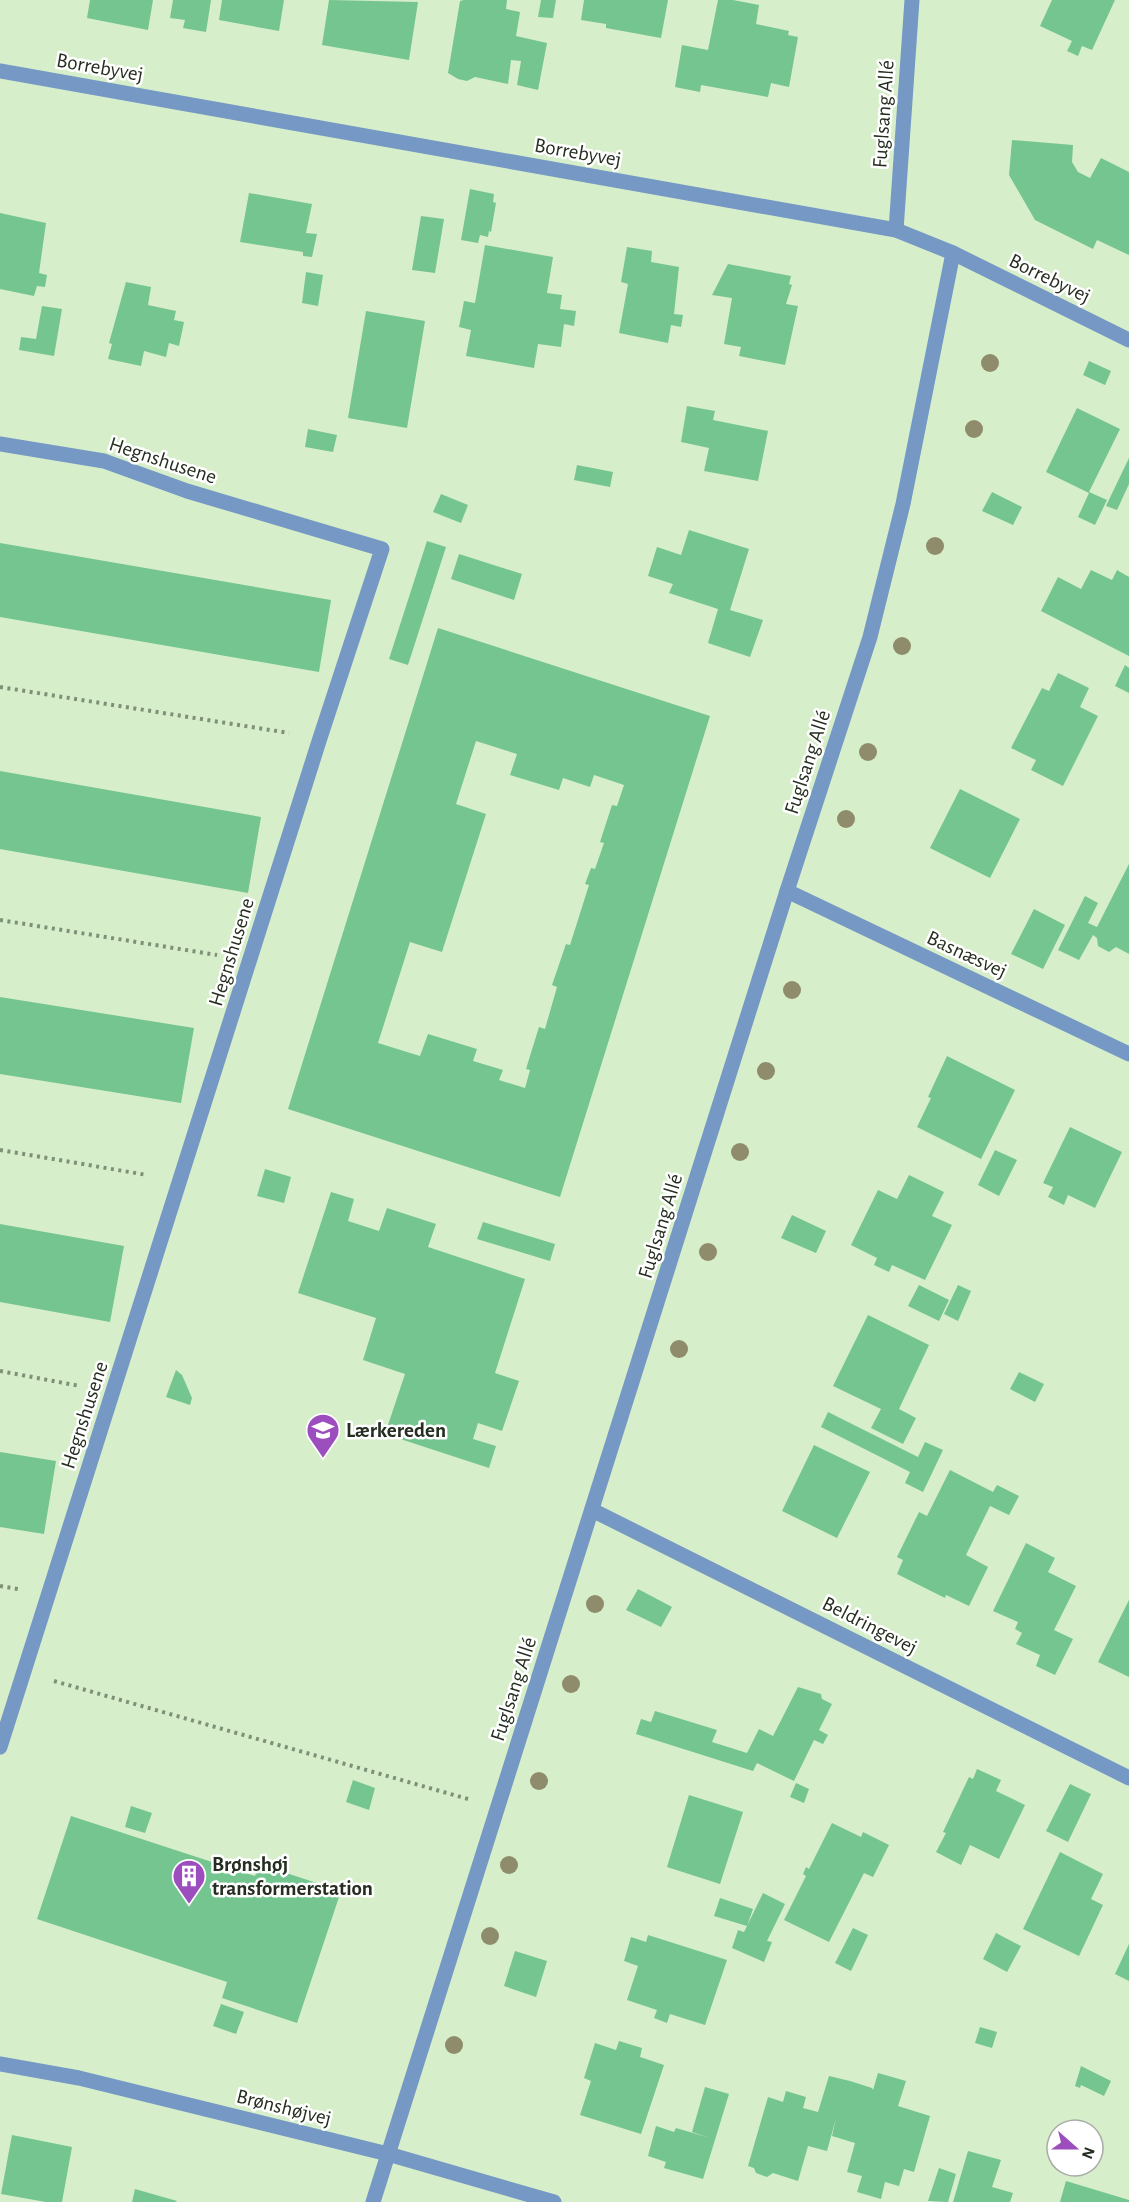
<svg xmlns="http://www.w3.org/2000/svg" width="1129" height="2202" font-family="'Alegreya Sans',sans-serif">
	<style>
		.building { fill: #75c590; fill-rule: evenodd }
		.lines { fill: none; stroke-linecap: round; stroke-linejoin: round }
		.path { stroke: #7f9077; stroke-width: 4; stroke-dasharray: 3 4.5; stroke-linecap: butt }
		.minor { stroke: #7598c4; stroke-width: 15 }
		.tree { fill: #8e8c6b }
		.labels { text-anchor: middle; stroke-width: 5; stroke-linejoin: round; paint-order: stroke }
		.street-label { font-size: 21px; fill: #252e20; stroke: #fff }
		.poi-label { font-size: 21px; font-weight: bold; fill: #252e20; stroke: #fff; text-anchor: start }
	</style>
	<rect width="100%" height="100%" fill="#d7eecb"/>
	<g class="building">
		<path d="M90,0H153L148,30L87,18Z"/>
		<path d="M173,0H211L206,32L183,28L185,20L170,18Z"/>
		<path d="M222,0H284L279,31L219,20Z"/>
		<path d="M329,0L418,2L409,60L322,45Z"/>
		<path d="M464,0H507L506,9L520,12L516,36L547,43L538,90L517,85L521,61L511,60L508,84L475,77L467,81L458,79L448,73L460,1Z"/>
		<path d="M541,0H556L553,18L538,17Z"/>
		<path d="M584,0H668L661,38L606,28V24L581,20Z"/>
		<path d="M718,0H733L759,5L756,24L789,31L788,35L798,37L789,87L771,83L768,97L701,85L700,92L675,87L682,45L708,50Z"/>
		<path d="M1052,0H1115L1092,50L1082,46L1078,56L1067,51L1072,41L1040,26Z"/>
		<path d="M1012,140L1073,145L1072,162L1078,172L1090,178L1101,158L1129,172V255L1097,240L1093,249L1035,220L1009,175Z"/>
		<path d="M470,189L494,194L493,202L496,203L491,232L489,231L488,237L480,235L478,243L461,240Z"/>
		<path d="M249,193L312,204L306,233L317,234L312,257L303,256V252L240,242Z"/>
		<path d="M0,213L46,223L39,273L47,275L45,287L37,286L34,296L0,289Z"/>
		<path d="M421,216L444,219L435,273L412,270Z"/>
		<path d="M485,245L553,257L547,293L562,295L560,309L576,311L574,326L564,324L561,347L538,344L534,368L466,356L471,330L459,327L464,301L475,303Z"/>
		<path d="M627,247L652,251L651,262L679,267L674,314L683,315L681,327L671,325L668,343L619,333L628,284L621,282Z"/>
		<path d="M728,264L791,276L789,284L792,285L786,304L798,306L785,365L739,356L741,347L724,344L732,298L712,295Z"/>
		<path d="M306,272L323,275L318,306L302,303Z"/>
		<path d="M126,282L151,287L148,305L176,311L174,320L184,322L179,346L169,343L166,357L144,351L141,366L108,359L112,344L109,343Z"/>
		<path d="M42,306L62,309L54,356L19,350L21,337L36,339Z"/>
		<path d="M366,311L425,321L407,428L348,418Z"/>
		<path d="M1089,361L1111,371L1105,385L1083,375Z"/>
		<path d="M687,406L715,411L713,420L768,431L758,481L704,471L709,448L681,442Z"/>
		<path d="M1077,408L1120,429L1089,492L1107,500L1095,525L1078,517L1089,493L1046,472Z"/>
		<path d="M308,429L337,435L333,452L305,447Z"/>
		<path d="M1129,458V484L1117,510L1106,506Z"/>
		<path d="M577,465L613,472L610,487L574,480Z"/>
		<path d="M992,492L1022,507L1013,525L982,511Z"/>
		<path d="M441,494L468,505L461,523L433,512Z"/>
		<path d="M689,530L749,549L730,610L763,620L750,657L708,643L718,609L669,593L673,584L648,576L657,547L681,555Z"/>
		<path d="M427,541L446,547L408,665L389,659Z"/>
		<path d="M0,543L331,600L319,672L0,617Z"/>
		<path d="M459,554L522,574L514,600L451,579Z"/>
		<path d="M1091,570L1112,580L1117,570L1129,577V656L1041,611L1058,577L1081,589Z"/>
		<path d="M438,628L710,716L560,1197L288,1109ZM476,741L517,754L510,775L559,790L563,778L590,787L594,775L624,785L617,806L612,805L600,842L604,843L595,869L591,868L585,884L589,885L570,945L566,944L552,985L557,987L545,1029L539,1027L526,1069L530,1070L525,1088L499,1080L503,1070L473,1061L477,1049L428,1034L420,1056L378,1043L410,942L442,952L486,814L456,804Z"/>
		<path d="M1125,665L1129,668V693L1115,686Z"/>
		<path d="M1058,673L1089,688L1080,707L1098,716L1063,786L1031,770L1036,760L1011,748L1042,688L1049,691Z"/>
		<path d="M0,771L261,817L248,893L0,849Z"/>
		<path d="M960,789L1020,819L990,878L930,848Z"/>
		<path d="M1129,864V954L1116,947L1109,952L1098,946L1097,938L1093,935L1079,960L1058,950L1085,896L1098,903L1088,923L1097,927Z"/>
		<path d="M1034,909L1065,925L1043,969L1011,954Z"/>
		<path d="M0,997L194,1028L181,1103L0,1074Z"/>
		<path d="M947,1056L1015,1090L981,1159L917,1127L931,1098L928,1097Z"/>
		<path d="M1070,1127L1122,1152L1095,1208L1068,1195L1064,1205L1048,1197L1053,1187L1043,1183Z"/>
		<path d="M995,1150L1017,1160L999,1196L978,1185Z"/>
		<path d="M265,1169L291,1177L284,1203L257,1196Z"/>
		<path d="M909,1175L944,1192L932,1216L952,1225L925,1280L892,1265L889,1272L874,1265L877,1258L851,1245L878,1190L897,1199Z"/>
		<path d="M331,1192L354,1199L348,1221L379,1231L387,1208L436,1224L428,1247L525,1279L495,1373L519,1381L502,1431L478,1423L473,1439L496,1446L489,1468L385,1434L405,1374L363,1360L376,1318L298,1293Z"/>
		<path d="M792,1215L826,1231L816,1253L781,1238Z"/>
		<path d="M483,1222L555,1244L550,1261L477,1239Z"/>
		<path d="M0,1224L124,1246L110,1322L0,1302Z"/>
		<path d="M919,1285L949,1300L939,1321L908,1306Z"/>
		<path d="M958,1285L971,1291L958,1321L944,1314Z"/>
		<path d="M868,1315L929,1345L899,1409L916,1418L903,1444L871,1428L881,1409L833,1386Z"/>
		<path d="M176,1370L182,1375L192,1398L190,1405L166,1397Z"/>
		<path d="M1019,1372L1044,1384L1035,1402L1010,1389Z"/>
		<path d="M828,1412L918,1457L925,1442L943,1450L923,1492L905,1483L910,1472L821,1427Z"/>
		<path d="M814,1445L870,1472L837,1538L782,1511Z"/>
		<path d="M0,1452L56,1461L44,1534L0,1527Z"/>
		<path d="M950,1470L993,1492L997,1485L1019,1496L1009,1515L990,1506L966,1555L988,1567L969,1606L946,1595L945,1598L897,1574L903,1560L897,1557L919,1512L927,1516Z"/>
		<path d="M1026,1543L1055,1558L1048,1572L1076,1586L1054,1630L1073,1639L1055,1675L1036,1666L1040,1655L1016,1644L1022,1633L1015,1629L1018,1622L993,1611Z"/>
		<path d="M638,1589L672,1607L661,1627L626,1610Z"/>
		<path d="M1129,1600V1677L1098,1662Z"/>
		<path d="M798,1687L821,1694L822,1699L832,1704L819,1730L828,1735L823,1744L814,1740L794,1781L757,1763L753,1771L636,1734L641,1719L651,1722L655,1711L717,1730L712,1742L747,1753L759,1729L773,1736Z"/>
		<path d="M977,1769L1001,1780L996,1791L1025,1805L999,1859L970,1845L961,1865L936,1852L946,1833L943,1832L969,1777L973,1779Z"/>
		<path d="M353,1780L375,1788L369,1810L346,1802Z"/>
		<path d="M796,1783L809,1789L804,1803L790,1797Z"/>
		<path d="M1070,1784L1091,1794L1068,1842L1046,1831Z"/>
		<path d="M689,1795L743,1812L720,1884L667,1867Z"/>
		<path d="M131,1806L152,1813L145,1833L125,1827Z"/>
		<path d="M71,1816L255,1876L259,1864L341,1891L297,2023L222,1998L227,1982L37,1919Z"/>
		<path d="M832,1823L861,1837L863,1832L889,1845L873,1877L864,1873L829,1942L784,1920L806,1876L803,1874L806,1867L809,1869Z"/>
		<path d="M1060,1852L1103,1874L1091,1899L1103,1905L1079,1956L1023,1929Z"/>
		<path d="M763,1893L785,1904L767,1941L772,1942L764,1962L732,1948L738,1930L744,1932L747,1926L714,1916L720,1898L753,1909L747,1926Z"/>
		<path d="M853,1928L868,1935L851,1971L835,1963Z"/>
		<path d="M996,1933L1021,1946L1007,1972L983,1959Z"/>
		<path d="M648,1935L727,1960L705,2025L670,2014L667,2023L654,2018L657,2010L627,2000L638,1966L624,1961L631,1937L646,1942Z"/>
		<path d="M1129,1944V1981L1115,1974Z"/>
		<path d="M515,1951L547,1961L536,1997L504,1986Z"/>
		<path d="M221,2004L244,2012L236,2034L213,2026Z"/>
		<path d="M980,2027L997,2032L992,2048L975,2043Z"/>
		<path d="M619,2041L642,2048L640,2057L664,2065L641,2134L580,2115L591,2081L584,2078L595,2043L616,2050Z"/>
		<path d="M1081,2066L1111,2081L1104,2096L1081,2085L1080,2088L1075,2086Z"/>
		<path d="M878,2073L906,2081L898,2106L930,2116L914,2172L904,2169L899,2186L885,2182L881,2199L857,2192L862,2176L847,2172L855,2143L832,2136L836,2118L827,2151L808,2146L798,2181L773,2173L767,2177L756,2173L754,2168L748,2166L768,2097L783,2102L786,2091L806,2097L803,2108L818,2112L829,2076L850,2081L872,2088L873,2090Z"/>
		<path d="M705,2087L729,2094L703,2179L664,2168L666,2162L648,2156L656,2126L674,2132L676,2128L710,2138L692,2132Z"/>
		<path d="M12,2135L72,2147L62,2202H46L1,2194Z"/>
		<path d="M968,2151L1001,2160L992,2187L1013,2193L1010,2202H953Z"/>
		<path d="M939,2168L956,2174L948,2202L928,2201Z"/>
		<path d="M1066,2181L1129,2200V2202H1060Z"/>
		<path d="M135,2189L177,2201L176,2202H132Z"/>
	</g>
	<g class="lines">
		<g class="path">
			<path d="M0,687L289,733"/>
			<path d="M0,920L217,955"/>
			<path d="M0,1150L147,1175"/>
			<path d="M0,1371L80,1386"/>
			<path d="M0,1586L18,1589"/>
			<path d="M54,1681L468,1799"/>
		</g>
		<g class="minor">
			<path d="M0,71L896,230L953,253L1129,340"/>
			<path d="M896,230L912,0"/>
			<path d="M0,444L104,461L187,491L382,549L320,738L0,1747"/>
			<path d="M787,891L1129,1054"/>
			<path d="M592,1510L1129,1778"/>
			<path d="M0,2064L79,2078L388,2154L554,2202"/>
			<path d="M373,2202L787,891L870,637L903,504L953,253"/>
		</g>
	</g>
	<g class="tree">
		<circle cx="990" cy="363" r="9"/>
		<circle cx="974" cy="429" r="9"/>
		<circle cx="935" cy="546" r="9"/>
		<circle cx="902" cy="646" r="9"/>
		<circle cx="868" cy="752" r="9"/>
		<circle cx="846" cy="819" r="9"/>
		<circle cx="792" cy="990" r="9"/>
		<circle cx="766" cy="1071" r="9"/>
		<circle cx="740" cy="1152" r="9"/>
		<circle cx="708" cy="1252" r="9"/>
		<circle cx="679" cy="1349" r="9"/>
		<circle cx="595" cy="1604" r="9"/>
		<circle cx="571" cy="1684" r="9"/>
		<circle cx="539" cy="1781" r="9"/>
		<circle cx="509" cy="1865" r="9"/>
		<circle cx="490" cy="1936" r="9"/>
		<circle cx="454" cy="2045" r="9"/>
	</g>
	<defs>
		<g id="school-pin" transform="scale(1.725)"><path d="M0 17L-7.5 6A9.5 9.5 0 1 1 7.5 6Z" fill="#9c4ebe" stroke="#fff"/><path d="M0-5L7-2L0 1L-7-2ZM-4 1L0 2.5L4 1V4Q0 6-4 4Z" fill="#fff"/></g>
		<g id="building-pin" transform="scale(1.725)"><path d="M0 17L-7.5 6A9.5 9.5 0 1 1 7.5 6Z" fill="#9c4ebe" stroke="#fff"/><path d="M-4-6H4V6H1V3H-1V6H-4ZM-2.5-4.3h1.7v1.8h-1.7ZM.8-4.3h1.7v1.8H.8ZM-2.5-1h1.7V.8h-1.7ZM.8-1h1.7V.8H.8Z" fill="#fff"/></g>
	</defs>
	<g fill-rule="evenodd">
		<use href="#school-pin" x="323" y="1430"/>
		<use href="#building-pin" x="189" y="1876"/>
	</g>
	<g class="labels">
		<g class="street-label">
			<text transform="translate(100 67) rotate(10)" y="7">Borrebyvej</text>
			<text transform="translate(883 114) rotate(-86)" y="7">Fuglsang Allé</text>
			<text transform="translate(578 152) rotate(10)" y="7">Borrebyvej</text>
			<text transform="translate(1050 278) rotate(26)" y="7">Borrebyvej</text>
			<text transform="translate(163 460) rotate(18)" y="7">Hegnshusene</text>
			<text transform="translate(807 762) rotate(-72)" y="7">Fuglsang Allé</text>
			<text transform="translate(231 952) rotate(-73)" y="7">Hegnshusene</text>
			<text transform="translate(967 954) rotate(25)" y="7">Basnæsvej</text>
			<text transform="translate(660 1226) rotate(-73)" y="7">Fuglsang Allé</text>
			<text transform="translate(84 1415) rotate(-72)" y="7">Hegnshusene</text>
			<text transform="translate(870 1625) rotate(27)" y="7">Beldringevej</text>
			<text transform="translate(513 1689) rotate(-72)" y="7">Fuglsang Allé</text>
			<text transform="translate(284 2107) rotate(14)" y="7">Brønshøjvej</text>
		</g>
		<g class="poi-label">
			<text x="346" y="1437">Lærkereden</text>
			<text x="212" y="1871">Brønshøj<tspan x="212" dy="24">transformerstation</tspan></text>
		</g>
	</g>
	<g transform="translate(1075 2148) rotate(111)"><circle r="28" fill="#ffffff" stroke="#a8aba6" stroke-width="1.5"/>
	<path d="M0-4.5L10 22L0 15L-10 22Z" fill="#9c4ebe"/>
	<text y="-9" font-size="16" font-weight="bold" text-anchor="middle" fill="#252e20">N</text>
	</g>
</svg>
